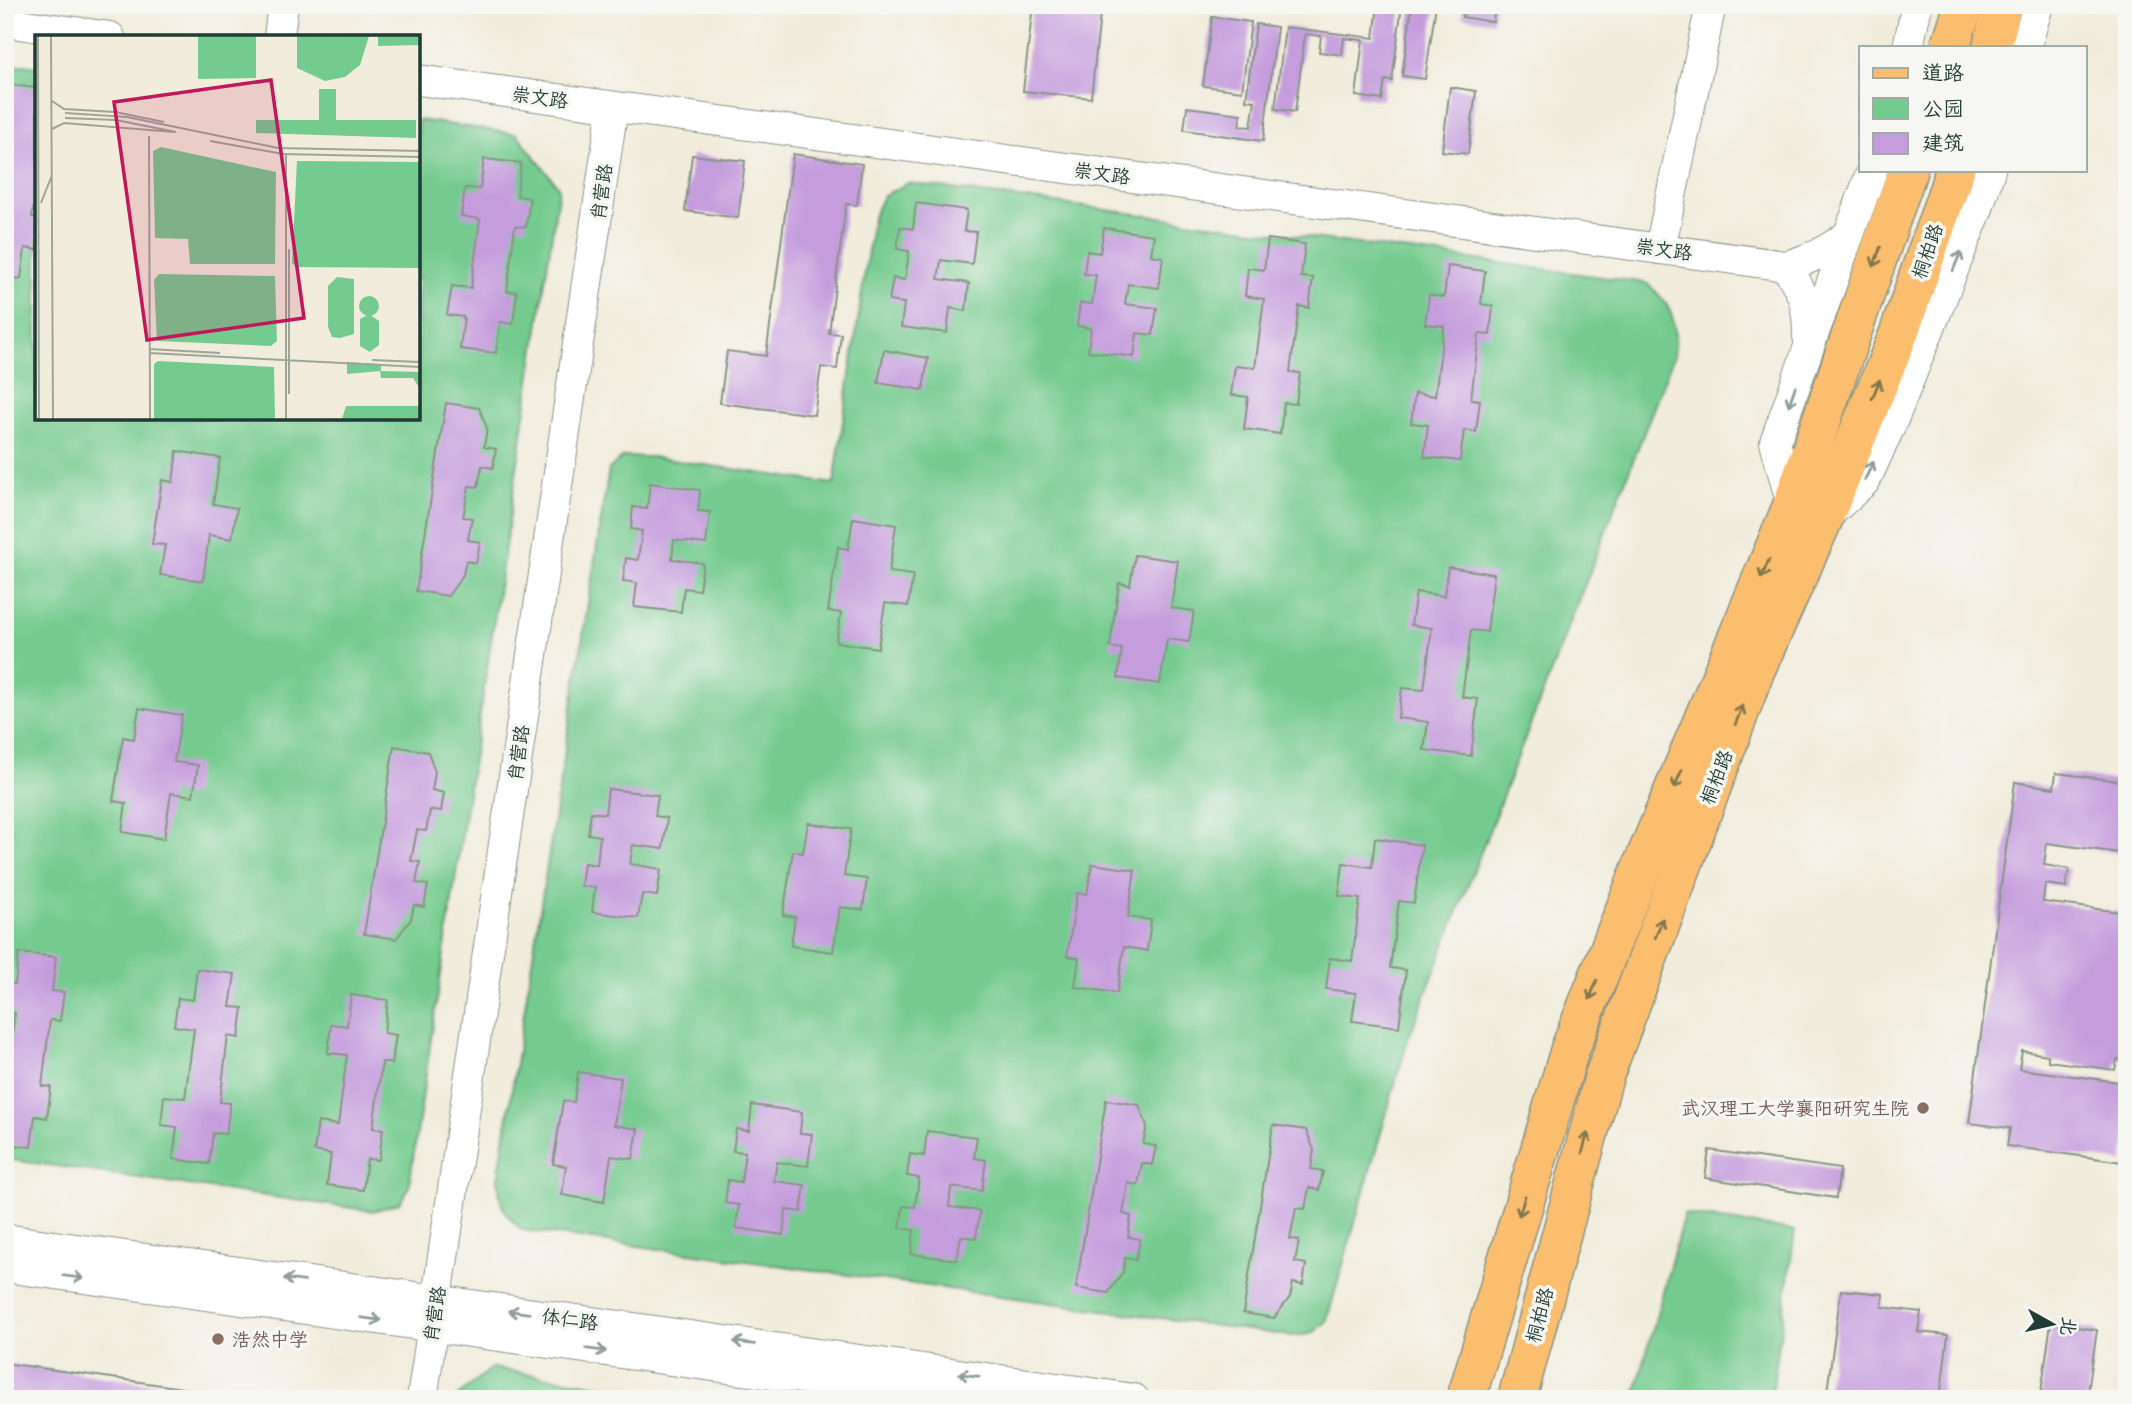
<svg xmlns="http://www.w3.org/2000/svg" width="2132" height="1404" font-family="'Balsamiq Sans','LXGW WenKai TC',sans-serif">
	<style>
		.green { fill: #74cb8f; stroke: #4a8462; stroke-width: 2 }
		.building { fill: #c59ddd }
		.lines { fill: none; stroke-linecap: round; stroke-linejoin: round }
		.minor-casing { stroke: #889488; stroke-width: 32 }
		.major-casing { stroke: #889488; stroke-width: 41 }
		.minor { stroke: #fff; stroke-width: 30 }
		.major { stroke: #fbbe6e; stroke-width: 38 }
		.oneway { stroke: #82774e }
		.oneway2 { stroke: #8f9e9a }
		.education-dot { fill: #8d6e63; stroke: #f6f6f2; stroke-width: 2.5 }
		.labels { text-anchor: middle; stroke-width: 7; stroke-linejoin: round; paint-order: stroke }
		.street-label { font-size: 19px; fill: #1f3d34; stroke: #f6f6f2 }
		.education-label { font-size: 19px; fill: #785e54; stroke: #f6f6f2; text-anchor: end }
		.inset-road { fill: none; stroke: #9da698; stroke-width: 2 }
		.view { fill: #c2185b; fill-opacity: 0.15; stroke: #c2185b; stroke-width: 3.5 }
		.inset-edge { fill: none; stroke: #1f3d34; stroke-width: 3.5 }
	</style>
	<rect width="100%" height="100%" fill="#f6f6f2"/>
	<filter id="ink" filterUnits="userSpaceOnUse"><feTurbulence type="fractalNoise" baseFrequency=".0143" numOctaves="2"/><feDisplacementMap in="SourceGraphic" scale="14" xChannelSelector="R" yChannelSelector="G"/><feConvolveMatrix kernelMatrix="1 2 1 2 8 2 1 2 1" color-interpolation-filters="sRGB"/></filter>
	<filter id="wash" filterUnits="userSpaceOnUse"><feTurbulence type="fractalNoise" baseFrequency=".00686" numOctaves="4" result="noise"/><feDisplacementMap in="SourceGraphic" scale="28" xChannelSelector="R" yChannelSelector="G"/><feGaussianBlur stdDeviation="1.57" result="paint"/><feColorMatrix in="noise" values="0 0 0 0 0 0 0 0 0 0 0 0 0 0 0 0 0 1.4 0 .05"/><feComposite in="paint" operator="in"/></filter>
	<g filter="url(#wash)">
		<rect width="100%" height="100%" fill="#f1ecdb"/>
		<g class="green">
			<path d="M25,65L37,67V418H418V120L517,134L559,188L409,1186L400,1203L373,1211L5,1159V66Z"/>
			<path d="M908,183L1646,283C1672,303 1678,323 1674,355L1407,1042L1326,1323L1311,1334L1291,1336L522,1230C502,1212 500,1205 498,1179L609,469L623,457H652L834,484L873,217L883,196Z"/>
			<path d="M1684,1214L1795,1231L1771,1399H1634Z"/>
			<path d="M492,1368L685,1399H454Z"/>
		</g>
		<g id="blocks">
			<g class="building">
				<path d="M1033,5H1101L1091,98L1023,91Z"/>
				<path d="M1378,5H1402L1392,81L1385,80L1382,100L1356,96L1363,40L1344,38L1342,55L1319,52L1321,36L1305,34L1295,112L1275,109L1285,27L1374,38Z"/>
				<path d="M1412,5H1436L1425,79L1402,76Z"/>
				<path d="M1464,5H1495L1493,22L1462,17Z"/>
				<path d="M1212,17L1251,22L1242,91L1203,86Z"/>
				<path d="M1256,24L1277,27L1263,141L1184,130L1187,107L1241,114L1239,126L1251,127L1255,101L1246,100Z"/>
				<path d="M9,85L37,88V180L32,217L37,218V250L25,248L21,279L5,277V116Z"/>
				<path d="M1450,87L1476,91L1468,154L1442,151Z"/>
				<path d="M793,154L862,164L857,205L846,204L829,333L841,334L837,369L821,367L814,415L720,403L727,351L766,356Z"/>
				<path d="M692,155L745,161L738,218L685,211Z"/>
				<path d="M484,159L521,163L517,196L530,198L526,227L515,226L507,291L517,292L513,324L500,322L496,353L460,349L464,317L447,315L452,286L471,288L480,219L461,216L465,188L480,189Z"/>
				<path d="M916,203L967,210L964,231L976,232L972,264L941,260L938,279L969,283L966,311L950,308L947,333L901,327L904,303L889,301L893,278L905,280L909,251L897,249L900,227L913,229Z"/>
				<path d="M1104,228L1154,235L1151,255L1163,257L1159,288L1128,284L1125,304L1157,308L1153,335L1137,333L1134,357L1088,351L1091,328L1077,326L1080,303L1092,304L1096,275L1084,274L1087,251L1100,253Z"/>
				<path d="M1268,239L1305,244L1301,277L1313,278L1309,308L1299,306L1290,372L1300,373L1296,404L1284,403L1280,434L1244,429L1248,397L1231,395L1235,366L1255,368L1264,299L1245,296L1248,268L1264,270Z"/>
				<path d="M1448,266L1485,271L1481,304L1493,306L1490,335L1479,334L1471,399L1480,400L1476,432L1464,430L1460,461L1424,457L1428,425L1411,423L1415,393L1435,396L1444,326L1425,324L1429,295L1444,297Z"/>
				<path d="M884,350L928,358L923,390L878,383Z"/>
				<path d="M446,403L479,408L487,428L484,447L496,449L493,468L482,466L478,487L469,486L463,517L472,518L468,540L480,542L476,563L466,561L463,575L448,596L416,591Z"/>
				<path d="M177,451L220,458L213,504L237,508L232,539L209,535L203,581L160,575L165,545L152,544L162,480L173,482Z"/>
				<path d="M650,483L700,490L698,511L710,512L706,544L674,540L672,559L703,563L699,590L684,588L681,612L634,607L637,583L623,581L626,558L638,560L642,531L631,529L633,507L647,509Z"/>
				<path d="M853,518L896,525L889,572L913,575L908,606L885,603L878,648L836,642L841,613L828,611L838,547L848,549Z"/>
				<path d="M1135,555L1178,561L1171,608L1194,611L1189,642L1167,639L1160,684L1118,678L1122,649L1110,647L1119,583L1130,585Z"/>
				<path d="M1448,567L1494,574L1487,632L1471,630L1462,697L1478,699L1471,756L1424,750L1428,722L1398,718L1402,688L1424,690L1432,628L1411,625L1416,592L1444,596Z"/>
				<path d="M139,708L182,715L174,762L198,765L193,796L171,793L164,839L122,832L126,803L113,801L123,737L134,739Z"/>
				<path d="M394,746L428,752L435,772L432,790L444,793L441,811L430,810L426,831L417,830L411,861L420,862L416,883L428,885L424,907L414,905L411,919L396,939L364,934Z"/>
				<path d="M2056,773L2127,782V854L2047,843L2044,865L2069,869L2066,887L2045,884L2043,902L2127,913V1060L2117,1059L2115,1070L2048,1061V1055L2022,1051L2019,1069L2127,1083V1133L2123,1162L2007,1146L2010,1128L1969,1123L2015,782L2054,788Z"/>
				<path d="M608,789L658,795L655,816L667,818L663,849L633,845L630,864L661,869L657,896L642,894L638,918L592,912L595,888L581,886L584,863L597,865L600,836L588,834L591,812L605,814Z"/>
				<path d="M808,823L851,829L844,876L867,879L863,910L840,907L833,952L791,946L795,917L783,915L793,851L803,853Z"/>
				<path d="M1375,838L1422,845L1414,903L1399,901L1390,968L1406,970L1399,1027L1352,1021L1356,993L1326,989L1330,958L1352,961L1360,899L1339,896L1343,863L1372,867Z"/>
				<path d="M1092,864L1135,870L1128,917L1151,920L1147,951L1124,947L1117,993L1075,987L1079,958L1067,956L1077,893L1087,894Z"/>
				<path d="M19,953L56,957L52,991L64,992L60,1021L50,1020L42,1086L51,1087L47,1118L35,1116L31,1147L5,1144V1082L15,1013L5,1011V982L15,984Z"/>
				<path d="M197,969L235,974L230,1007L243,1008L239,1038L228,1036L220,1102L230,1103L226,1134L213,1133L209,1164L173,1159L177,1127L161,1125L164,1096L185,1098L194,1029L174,1026L178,998L193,1000Z"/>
				<path d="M351,995L388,1000L384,1033L396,1035L392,1064L382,1062L373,1128L383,1129L379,1160L367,1159L363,1190L327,1185L331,1154L314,1151L318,1122L338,1125L347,1055L328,1053L331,1024L347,1026Z"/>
				<path d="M578,1072L621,1078L614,1125L638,1129L633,1159L611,1156L604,1202L562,1195L566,1166L553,1164L563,1101L574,1102Z"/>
				<path d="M1106,1100L1139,1105L1147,1126L1143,1144L1156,1146L1152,1165L1142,1163L1138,1185L1128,1183L1123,1214L1131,1216L1128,1237L1140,1239L1136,1260L1125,1258L1123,1272L1108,1293L1076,1288Z"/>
				<path d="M752,1105L802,1112L800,1133L812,1134L808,1166L777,1162L774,1181L805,1185L801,1212L786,1210L783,1235L736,1228L739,1205L725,1203L728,1180L741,1182L745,1152L733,1151L736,1129L749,1131Z"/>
				<path d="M1273,1125L1306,1130L1314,1150L1311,1169L1323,1171L1319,1190L1309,1188L1305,1209L1296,1208L1290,1239L1299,1240L1295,1262L1306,1264L1303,1285L1293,1283L1290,1297L1274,1318L1243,1313Z"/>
				<path d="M927,1131L977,1137L974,1158L986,1160L982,1191L951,1187L949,1207L980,1211L976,1238L961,1236L957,1260L911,1254L914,1230L900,1228L903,1206L915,1207L919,1178L907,1176L910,1154L924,1156Z"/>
				<path d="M1709,1150L1840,1169L1836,1198L1705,1178Z"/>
				<path d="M1841,1290L1883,1294L1882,1307L1921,1312L1918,1332L1948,1335L1940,1399H1826Z"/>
				<path d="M2051,1323L2097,1330L2087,1399H2040Z"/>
				<path d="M5,1363L247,1397V1399H5Z"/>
			</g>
		</g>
	</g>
	<g filter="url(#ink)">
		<use href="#blocks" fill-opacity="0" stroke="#889488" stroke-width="2"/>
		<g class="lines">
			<g class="minor-casing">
				<g id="minor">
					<path d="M5,22L110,37"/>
					<path d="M279,37L283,5"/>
					<path d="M1908,47L1917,5"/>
					<path d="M2026,47L2038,5"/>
					<path d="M418,80L1786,266"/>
					<path d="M1660,249L1711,5"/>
					<path d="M1808,336C1808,304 1803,292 1786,266C1811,259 1829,250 1849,234"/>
					<path d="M1792,506L1775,442L1872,170"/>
					<path d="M1828,515L1865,481L1892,422L1978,208L1990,170"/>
					<path d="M5,1239L1134,1399"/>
					<path d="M5,1267L951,1399"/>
					<path d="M422,1399L613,107"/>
				</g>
			</g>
			<g class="major-casing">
				<g id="major">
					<path d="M1950,47L1964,5"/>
					<path d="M1992,47L2002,5"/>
					<path d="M1466,1399L1570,1049L1642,866L1792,506L1908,170"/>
					<path d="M1517,1399L1604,1076L1755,671L1823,520L1899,333L1955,170"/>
				</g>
			</g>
			<use href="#minor" class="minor"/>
			<use href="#major" class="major"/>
		</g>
		<defs><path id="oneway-shaft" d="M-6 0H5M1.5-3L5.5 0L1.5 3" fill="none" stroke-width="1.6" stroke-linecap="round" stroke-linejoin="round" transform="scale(1.75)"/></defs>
		<g class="oneway">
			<use href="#oneway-shaft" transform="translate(1877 257) rotate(109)"/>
			<use href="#oneway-shaft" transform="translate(1876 389) rotate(-68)"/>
			<use href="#oneway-shaft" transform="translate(1765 569) rotate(113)"/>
			<use href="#oneway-shaft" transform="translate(1739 715) rotate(-69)"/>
			<use href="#oneway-shaft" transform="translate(1678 779) rotate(113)"/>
			<use href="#oneway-shaft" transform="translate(1659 928) rotate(-69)"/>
			<use href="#oneway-shaft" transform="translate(1593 990) rotate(111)"/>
			<use href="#oneway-shaft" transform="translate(1585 1143) rotate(-75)"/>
			<use href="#oneway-shaft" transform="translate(1522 1206) rotate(107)"/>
		</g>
		<g class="oneway2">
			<use href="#oneway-shaft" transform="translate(1957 261) rotate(-68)"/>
			<use href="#oneway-shaft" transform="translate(1792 396) rotate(109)"/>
			<use href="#oneway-shaft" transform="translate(1869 471) rotate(-64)"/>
			<use href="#oneway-shaft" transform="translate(73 1277) rotate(8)"/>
			<use href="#oneway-shaft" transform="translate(294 1280) rotate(-172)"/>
			<use href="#oneway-shaft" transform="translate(519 1312) rotate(-172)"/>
			<use href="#oneway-shaft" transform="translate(371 1319) rotate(8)"/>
			<use href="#oneway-shaft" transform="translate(744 1343) rotate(-172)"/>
			<use href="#oneway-shaft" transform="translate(596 1350) rotate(8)"/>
			<use href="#oneway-shaft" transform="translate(969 1375) rotate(-172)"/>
		</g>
	</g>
	<g class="education-dot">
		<circle cx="1923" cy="1108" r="7"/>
		<circle cx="218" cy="1339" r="7"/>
	</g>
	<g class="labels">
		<g class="street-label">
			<text transform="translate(540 97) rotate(8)" y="7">崇文路</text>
			<text transform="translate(1102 173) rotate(8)" y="7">崇文路</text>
			<text transform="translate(601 192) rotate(-82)" y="7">肖营路</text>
			<text transform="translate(1664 249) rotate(8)" y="7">崇文路</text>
			<text transform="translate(1927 251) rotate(-71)" y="7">桐柏路</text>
			<text transform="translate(518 753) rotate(-82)" y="7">肖营路</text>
			<text transform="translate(1716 777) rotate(-69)" y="7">桐柏路</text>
			<text transform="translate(434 1314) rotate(-81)" y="7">肖营路</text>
			<text transform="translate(1539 1315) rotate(-75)" y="7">桐柏路</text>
			<text transform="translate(570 1319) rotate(8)" y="7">体仁路</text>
		</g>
		<g class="education-label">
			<text x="1909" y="1115">武汉理工大学襄阳研究生院</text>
			<text x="232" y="1346" text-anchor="start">浩然中学</text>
		</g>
	</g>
	<g transform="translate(35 35)">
		<rect width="385" height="385" fill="#f1ecdb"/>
		<path d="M163,1H221V43L163,44ZM262,1H334L325,30L310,42L290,46L262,33ZM343,1H385V10L343,11ZM284,54H301V85H381V103L221,98V85H284ZM126,112L241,137L240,229H155L153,204L120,203L118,116ZM262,126L385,127V233L261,232L257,228ZM124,239L240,241L242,306L236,311L122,306L119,245ZM302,242L319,244V299L305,303L297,302L293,292V251ZM324 271a10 10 0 1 1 20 0a10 10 0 1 1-20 0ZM334,279L344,286V310L335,317L325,311V284ZM123,326L239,332L240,384H119V329ZM312,327L346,329V336L385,337V354L378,343H346L345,336L312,339ZM311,371H385V384H307Z" fill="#74cb8f"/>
		<path class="inset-road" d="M3,1L4,384M16,1L18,384M17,66L29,74L80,77L129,87M30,78L92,82L243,113L385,116M30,83L81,85L141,97M17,94L29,88L139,97M114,101L115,384M175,106L248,119L385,122M251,118V384M6,168L17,140M254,214V359M114,314L185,318M114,318L385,332M337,325L385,327"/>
		<path class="view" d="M236,45L269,283L112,305L79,67Z"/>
		<rect width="385" height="385" class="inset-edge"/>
	</g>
	<rect width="2132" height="1404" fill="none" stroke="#f6f6f2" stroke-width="28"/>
	<rect x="1859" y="46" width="228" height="126" fill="#f6f6f2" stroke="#a0aca6" stroke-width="2"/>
	<rect x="1873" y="68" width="35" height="10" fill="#fbbe6e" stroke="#a0aca6" stroke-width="2"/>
	<text x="1922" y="80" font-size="21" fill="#1f3d34">道路</text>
	<rect x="1873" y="98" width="35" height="21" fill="#74cb8f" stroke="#a0aca6" stroke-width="2"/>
	<text x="1922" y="116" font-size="21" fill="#1f3d34">公园</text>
	<rect x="1873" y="133" width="35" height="21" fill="#c59ddd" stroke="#a0aca6" stroke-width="2"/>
	<text x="1922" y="150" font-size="21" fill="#1f3d34">建筑</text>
	<g transform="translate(2052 1324) rotate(98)" stroke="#f6f6f2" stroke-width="5" paint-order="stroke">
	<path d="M0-5L12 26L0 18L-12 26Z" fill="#1f3d34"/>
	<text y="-10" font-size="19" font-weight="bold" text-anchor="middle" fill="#1f3d34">北</text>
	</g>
</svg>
